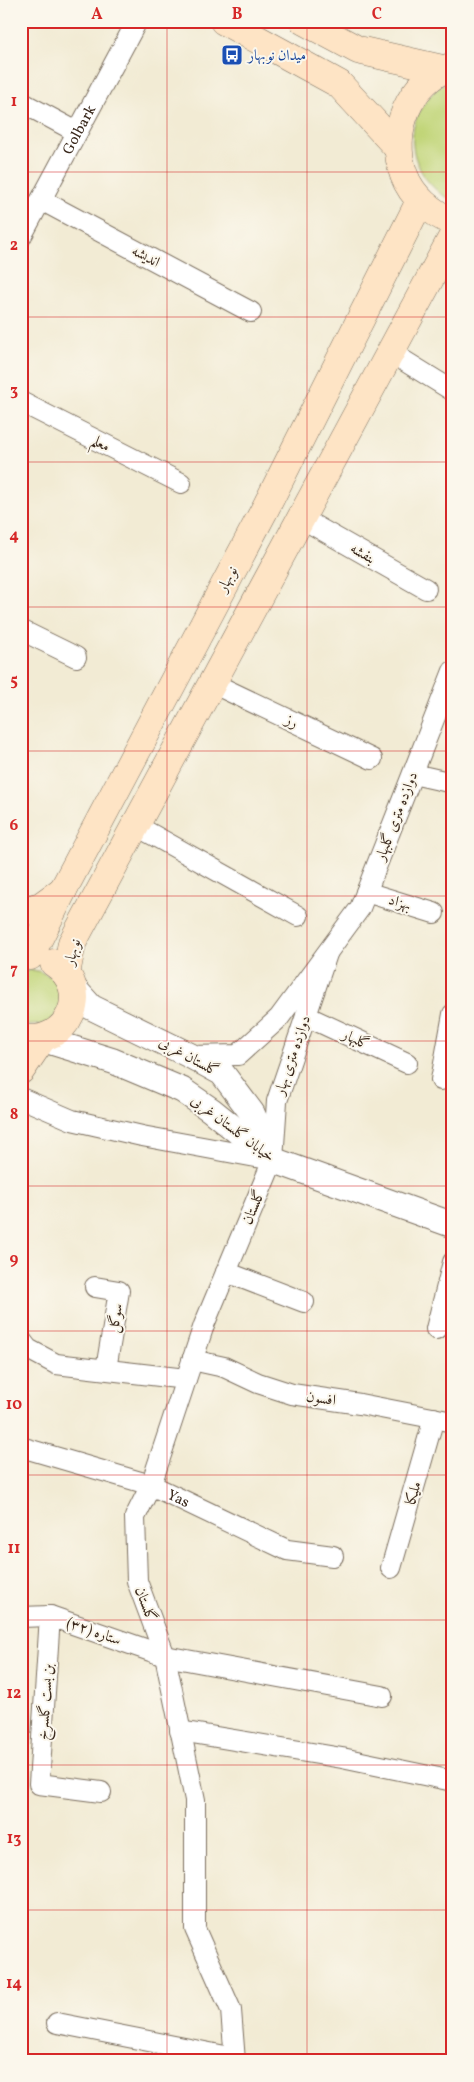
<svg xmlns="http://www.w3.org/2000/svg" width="474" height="2082" font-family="Vollkorn,Amiri,serif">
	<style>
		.green { fill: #c1d578; stroke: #7e804b }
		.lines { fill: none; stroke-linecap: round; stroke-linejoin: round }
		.minor-casing { stroke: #7b6e5e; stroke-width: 22 }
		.tertiary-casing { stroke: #7b6e5e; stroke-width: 27 }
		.secondary-casing { stroke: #7b6e5e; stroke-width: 29 }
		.minor { stroke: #fff; stroke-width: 20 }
		.tertiary { stroke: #fff; stroke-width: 25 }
		.secondary { stroke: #fee4c5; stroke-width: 28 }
		.grid { fill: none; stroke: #d62828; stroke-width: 1; stroke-opacity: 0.55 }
		.labels { text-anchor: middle; stroke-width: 4; stroke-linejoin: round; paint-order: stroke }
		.transit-label { font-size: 15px; fill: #164399; stroke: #fbf7ec; text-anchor: start }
		.street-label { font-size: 15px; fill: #3b2a1e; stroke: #fbf7ec }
		.neatline { fill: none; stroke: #d62828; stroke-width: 2 }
		.grid-label { font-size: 16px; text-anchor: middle; font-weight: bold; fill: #d62828 }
	</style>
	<rect width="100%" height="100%" fill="#fbf7ec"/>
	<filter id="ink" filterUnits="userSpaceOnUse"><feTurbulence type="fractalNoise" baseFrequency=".02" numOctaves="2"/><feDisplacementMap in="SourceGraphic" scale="10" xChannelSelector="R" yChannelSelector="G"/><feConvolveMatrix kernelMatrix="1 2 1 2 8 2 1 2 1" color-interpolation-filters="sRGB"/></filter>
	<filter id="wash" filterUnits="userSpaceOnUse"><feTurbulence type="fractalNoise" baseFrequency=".0096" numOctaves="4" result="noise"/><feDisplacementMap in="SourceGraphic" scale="20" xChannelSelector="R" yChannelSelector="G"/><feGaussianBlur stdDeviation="1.12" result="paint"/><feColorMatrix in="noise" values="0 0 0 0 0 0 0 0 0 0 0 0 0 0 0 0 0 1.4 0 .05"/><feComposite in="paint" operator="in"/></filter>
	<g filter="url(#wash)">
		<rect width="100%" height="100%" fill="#f2ebd4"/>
		<g class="green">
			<path d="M453,78V200C441,196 431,186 424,176C400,139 416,98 453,78Z"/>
			<path d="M33,970C49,973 61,982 60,999C60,1003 60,1008 58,1011C56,1016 51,1020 48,1024L21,1026V972Z"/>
		</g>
	</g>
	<g filter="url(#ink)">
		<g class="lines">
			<g class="minor-casing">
				<g id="minor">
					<path d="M21,102L77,132"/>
					<path d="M41,200L251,312"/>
					<path id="s1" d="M21,237L137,21"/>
					<path d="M390,352L453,391"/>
					<path d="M21,402L181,483"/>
					<path d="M301,518L426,589"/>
					<path d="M21,630L76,657"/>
					<path d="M212,683L372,759"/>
					<path d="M413,774L453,783"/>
					<path d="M135,825L298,916"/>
					<path d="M366,892L434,913"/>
					<path d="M306,1016L407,1063"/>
					<path d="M191,1056L238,1055L279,1018L360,908L453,671"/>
					<path d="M441,1080L453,1014"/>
					<path d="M21,1098L72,1120L142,1136L273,1160"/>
					<path d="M226,1272L304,1302"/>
					<path d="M95,1287L119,1291L106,1369"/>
					<path d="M436,1329L453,1262"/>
					<path d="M21,1340L28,1349L56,1364L186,1379"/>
					<path d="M192,1360L224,1367L258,1383L292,1394L360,1404L453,1422"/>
					<path id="s2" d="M21,1447L151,1485L287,1550L333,1556"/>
					<path d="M391,1568L434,1418"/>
					<path d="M50,1616L39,1784L101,1792"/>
					<path d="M21,1617L50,1616L165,1656L382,1696"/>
					<path d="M180,1731L342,1758L453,1781"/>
					<path d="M57,2023L235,2058"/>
					<path d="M235,2061L231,2010L195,1929V1800L165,1656L137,1581L135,1517L151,1485L204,1325L273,1160L277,1101L327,954"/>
				</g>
			</g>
			<g class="tertiary-casing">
				<g id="tertiary">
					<path d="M72,986L91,1007L191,1056L222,1073L252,1113L271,1155"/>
					<path d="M42,1039L113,1061L182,1090L211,1110L273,1160L453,1225"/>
				</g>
			</g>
			<g class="secondary-casing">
				<g id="secondary">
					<path d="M224,21L339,84L398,148"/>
					<path d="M304,21L358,50L442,69"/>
					<path d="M453,66C409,80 388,133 404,175C412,197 432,213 453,222"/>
					<path d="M21,912L41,906L63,890"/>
					<path d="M30,956L63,890L266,507L420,201"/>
					<path d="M66,974L72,943L453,236"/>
					<path d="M21,1038C69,1047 94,989 54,963"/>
					<path d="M21,1070L42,1039"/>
				</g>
			</g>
			<use href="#minor" class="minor"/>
			<use href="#tertiary" class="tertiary"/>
			<use href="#secondary" class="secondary"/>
		</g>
	</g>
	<path class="grid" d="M167,21V2061M307,21V2061M21,172H453M21,317H453M21,462H453M21,607H453M21,751H453M21,896H453M21,1041H453M21,1186H453M21,1331H453M21,1475H453M21,1620H453M21,1765H453M21,1910H453"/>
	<defs>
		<g id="bus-square" transform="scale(1.125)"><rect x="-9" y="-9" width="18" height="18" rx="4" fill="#1a4fb4" stroke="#fbf7ec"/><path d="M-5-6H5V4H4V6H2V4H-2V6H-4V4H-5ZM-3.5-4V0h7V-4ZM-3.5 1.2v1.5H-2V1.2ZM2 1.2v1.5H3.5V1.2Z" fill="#fff"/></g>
	</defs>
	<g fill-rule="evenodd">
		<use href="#bus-square" x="232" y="55"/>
	</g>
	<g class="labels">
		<g class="transit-label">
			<text x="248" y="60">میدان نوبهار</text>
		</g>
		<g class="street-label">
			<text dy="5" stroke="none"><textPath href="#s1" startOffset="122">Golbark</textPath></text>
			<text transform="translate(146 256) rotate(28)" y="5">اندیشه</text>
			<text transform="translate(101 443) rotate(27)" y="5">معلم</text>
			<text transform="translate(363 553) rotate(30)" y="5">بنفشه</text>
			<text transform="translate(227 579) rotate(-62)" y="5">نوبهار</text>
			<text transform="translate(292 721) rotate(26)" y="5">رز</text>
			<text transform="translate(396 816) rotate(-69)" y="5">دوازده متری گلبهار</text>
			<text transform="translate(400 902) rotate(17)" y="5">بهزاد</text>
			<text transform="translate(72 952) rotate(-74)" y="5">نوبهار</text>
			<text transform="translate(356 1039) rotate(25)" y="5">گلبهار</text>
			<text transform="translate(292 1055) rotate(-71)" y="5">دوازده متری بهار</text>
			<text transform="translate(189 1056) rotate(29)" y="5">گلستان غربی</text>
			<text transform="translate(233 1128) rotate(37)" y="5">خیابان گلستان غربی</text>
			<text transform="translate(253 1207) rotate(-67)" y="5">گلستان</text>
			<text transform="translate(115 1318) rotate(-80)" y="5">سوگل</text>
			<text transform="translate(321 1398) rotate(8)" y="5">افسون</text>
			<text transform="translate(413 1493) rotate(-74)" y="5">ملیکا</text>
			<text dy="5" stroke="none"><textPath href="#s2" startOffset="166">Yas</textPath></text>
			<text transform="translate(146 1604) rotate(69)" y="5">گلستان</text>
			<text transform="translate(94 1631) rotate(19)" y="5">ستاره (۳۲)</text>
			<text transform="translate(45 1702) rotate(-86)" y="5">بن بست گلسرخ</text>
		</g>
	</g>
	<rect width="474" height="2082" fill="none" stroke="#fbf7ec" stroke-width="55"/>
	<rect x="28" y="28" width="418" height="2026" class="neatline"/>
	<g class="grid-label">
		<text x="97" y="19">A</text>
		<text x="237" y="19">B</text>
		<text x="377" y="19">C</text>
		<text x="14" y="106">1</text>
		<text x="14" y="250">2</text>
		<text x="14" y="395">3</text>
		<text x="14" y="540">4</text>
		<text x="14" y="685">5</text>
		<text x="14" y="830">6</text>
		<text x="14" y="974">7</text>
		<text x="14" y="1119">8</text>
		<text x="14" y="1264">9</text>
		<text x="14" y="1409">10</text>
		<text x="14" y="1553">11</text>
		<text x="14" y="1698">12</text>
		<text x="14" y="1843">13</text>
		<text x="14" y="1988">14</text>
	</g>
</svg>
